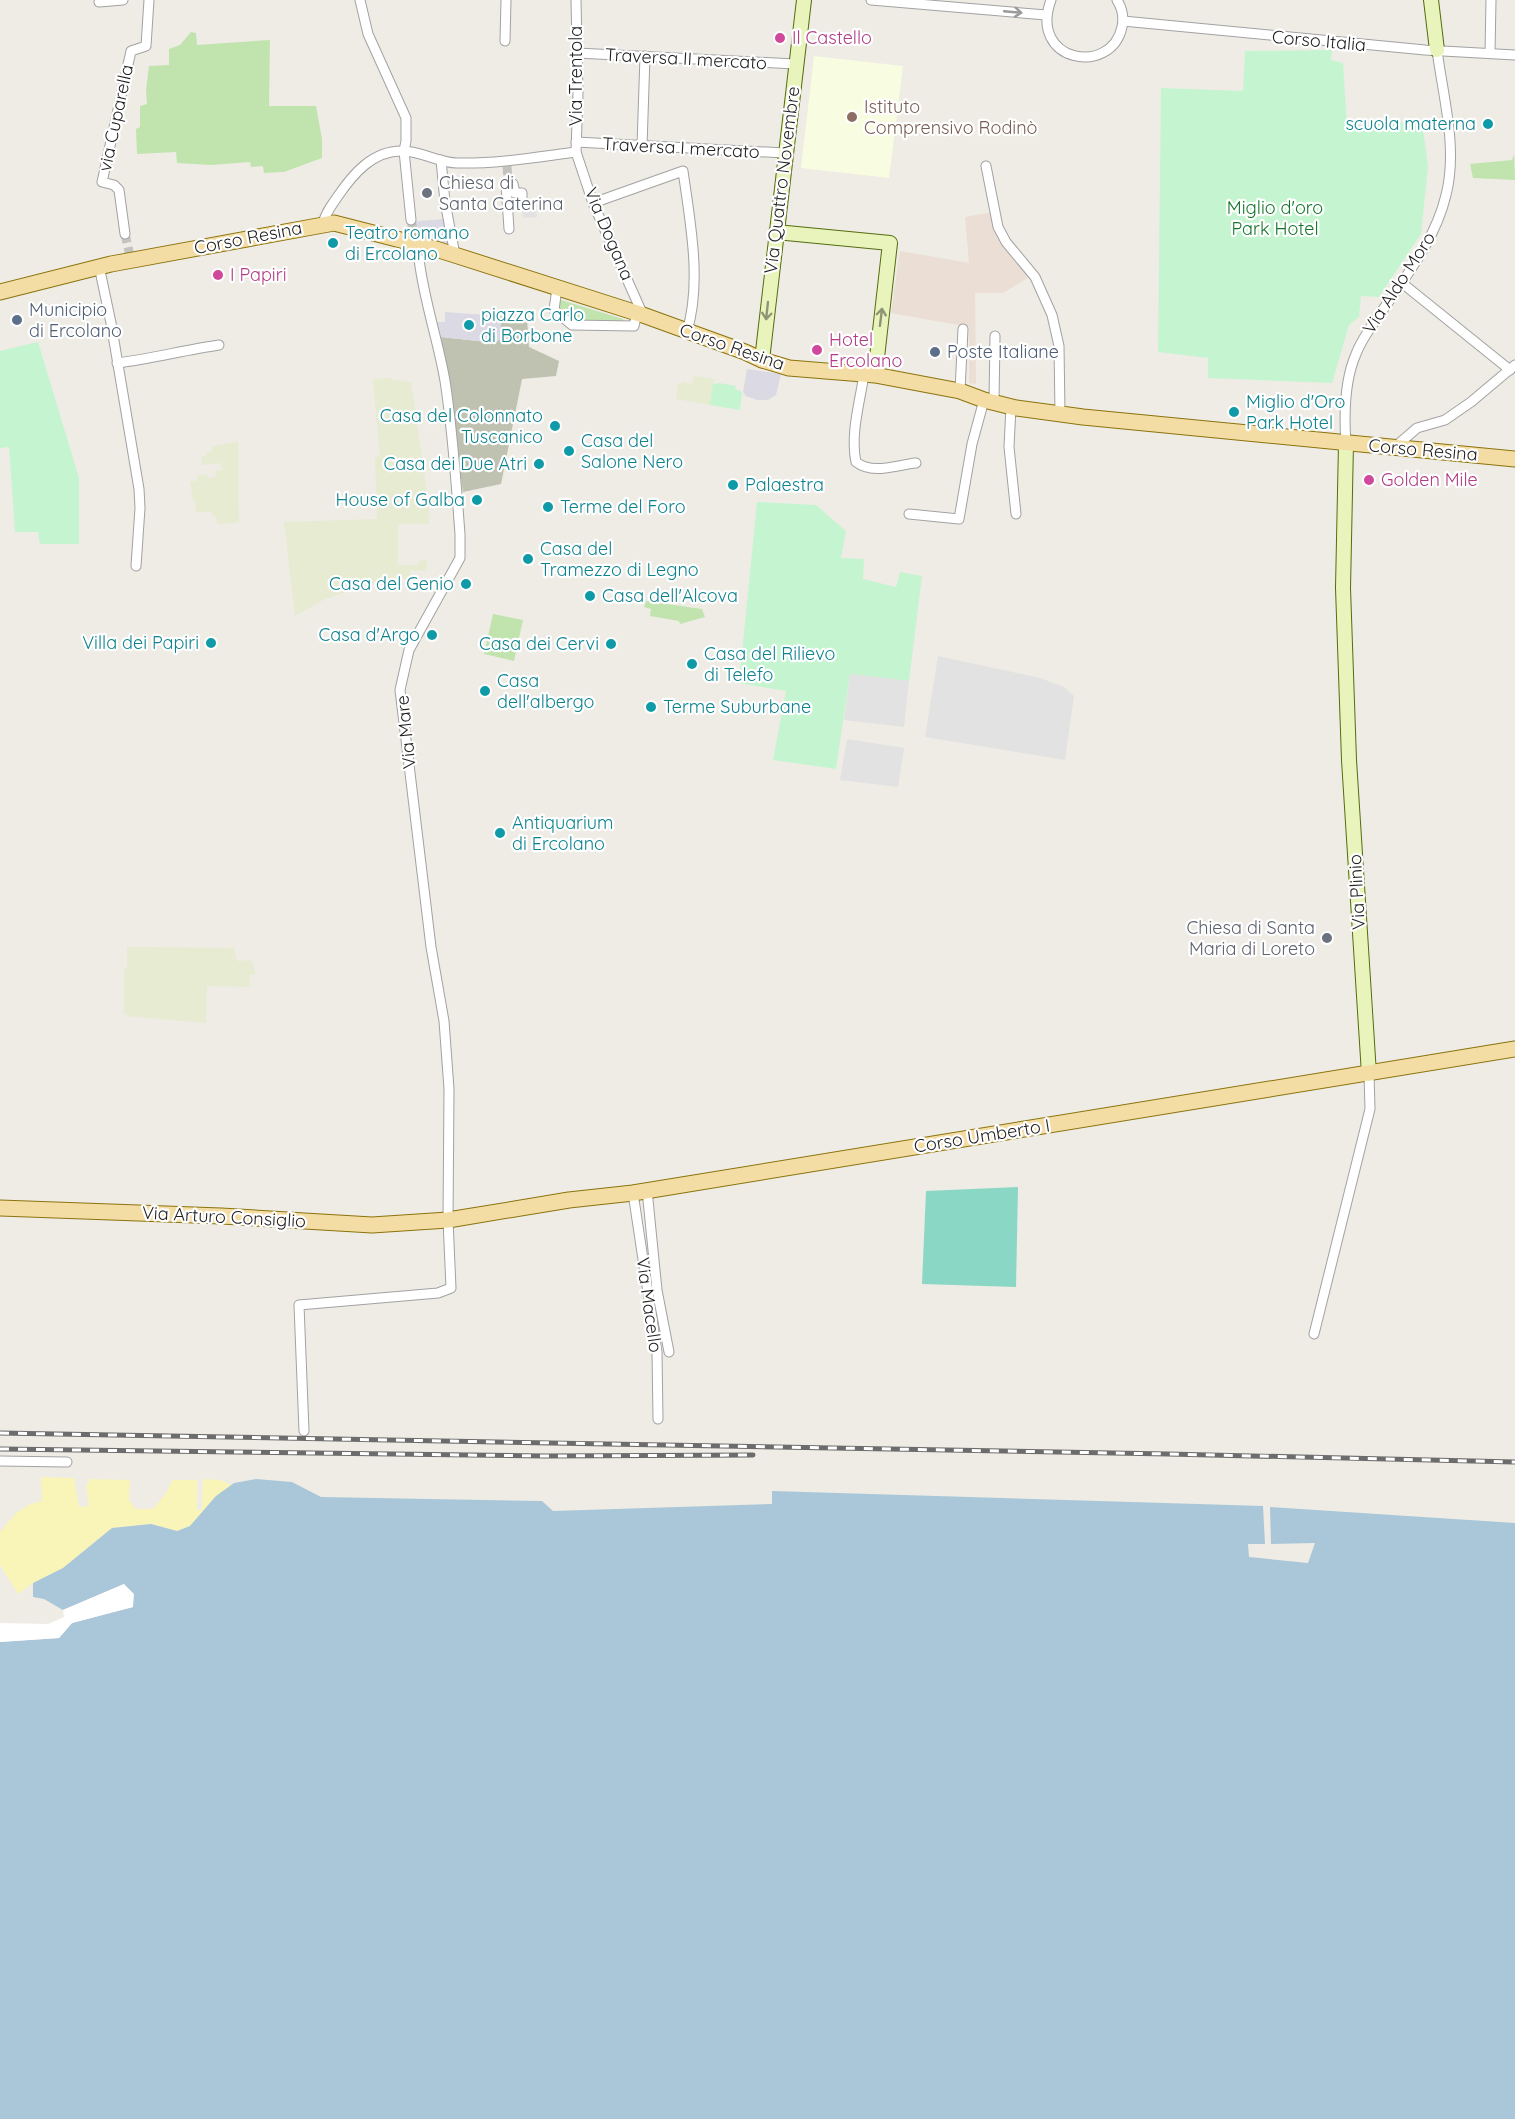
<svg xmlns="http://www.w3.org/2000/svg" width="1515" height="2119" font-family="Quicksand,sans-serif">
	<style>
		.education { fill: #f8fce0 }
		.military { fill: #ebded5 }
		.construction { fill: #bfc2b1 }
		.farmland { fill: #e6ebd2 }
		.grass { fill: #c1e4af }
		.sand { fill: #f9f5b8 }
		.park { fill: #c5f5d0 }
		.pitch { fill: #89d7c4 }
		.parking { fill: #e2e2e2 }
		.plaza { fill: #dbd9e4 }
		.water { fill: #a9c7d8 }
		.pier { fill: #fff }
		.lines { fill: none; stroke-linecap: round; stroke-linejoin: round }
		.street-tunnel { stroke: #c4c3bd; stroke-width: 9; stroke-dasharray: 9 4.5; stroke-linecap: butt }
		.street-casing { stroke: #a2a2a2; stroke-width: 11 }
		.secondary-casing { stroke: #546c0e; stroke-width: 16 }
		.primary-casing { stroke: #8b730c; stroke-width: 17 }
		.street { stroke: #fff; stroke-width: 9 }
		.secondary { stroke: #e9f4bd; stroke-width: 14 }
		.primary { stroke: #f4dda4; stroke-width: 15 }
		.rail-casing { stroke: #6c6c6c; stroke-width: 5 }
		.rail { stroke: #fff; stroke-width: 3; stroke-dasharray: 9; stroke-linecap: butt }
		.oneway { stroke: #9a9a9a }
		.oneway2 { stroke: #8e9475 }
		.hotel-dot { fill: #d1479c; stroke: #fff; stroke-width: 2 }
		.education-dot { fill: #8d6e63; stroke: #fff; stroke-width: 2 }
		.culture-dot { fill: #0f9aa8; stroke: #fff; stroke-width: 2 }
		.worship-dot { fill: #6b7280; stroke: #fff; stroke-width: 2 }
		.service-dot { fill: #5c6f8a; stroke: #fff; stroke-width: 2 }
		.labels { text-anchor: middle; stroke-width: 4.5; stroke-linejoin: round; paint-order: stroke }
		.hotel-label { font-size: 18px; fill: #b23c85; stroke: #fff; text-anchor: start }
		.street-label { font-size: 18px; fill: #1e1e1e; stroke: #fff }
		.education-label { font-size: 18px; fill: #785e54; stroke: #fff; text-anchor: start }
		.culture-label { font-size: 18px; fill: #0d838f; stroke: #fff; text-anchor: start }
		.worship-label { font-size: 18px; fill: #5b616d; stroke: #fff; text-anchor: start }
		.park-label { font-size: 18px; fill: #15732a; stroke: #fff }
		.service-label { font-size: 18px; fill: #4e5e75; stroke: #fff; text-anchor: start }
	</style>
	<rect width="100%" height="100%" fill="#eeece5"/>
	<path class="education" d="M814,56L903,66L889,178L801,168Z"/>
	<path class="military" d="M992,212L998,237L1029,277L1003,293H975L976,384L969,383V327L891,313L900,251L969,263L965,217Z"/>
	<path class="construction" d="M500,316L527,319L529,347L559,361L556,376L522,379L501,484L463,492L441,337L487,342L502,339Z"/>
	<g class="farmland">
		<path d="M694,376L715,379L710,405L676,399L678,383L681,384L682,382L692,384Z"/>
		<path d="M392,378L393,380L411,382L428,499L429,524H398V565H418L421,559L427,561V571L410,570V577L369,584L345,592L323,600L295,616L284,522L377,519L375,457L380,456L373,382L374,379Z"/>
		<path d="M238,442L239,522L220,524L217,523L216,517H213L212,512H196L195,502L193,501L190,482L198,480L197,476L207,474L208,478L216,477L215,471L222,470L221,463L202,465L201,457L206,456V453L212,451V446Z"/>
		<path d="M127,947L234,948L237,961L251,960L256,974L249,975L251,987L207,986L206,1023L127,1016V1014H124V969L127,968Z"/>
	</g>
	<g class="grass">
		<path d="M191,32L196,33L197,45L270,40L269,106H316L322,139V158L284,172L264,173L263,166L251,167L250,162L211,165L177,163L176,152L137,154L136,129L140,127V106L147,104L146,90L149,66L169,65V49L180,45Z"/>
		<path d="M1514,154L1515,180L1473,178L1470,164L1512,160Z"/>
		<path d="M558,299L623,319V326L583,323L555,308Z"/>
		<path d="M646,601L702,609L705,617L680,624L679,621L650,616L651,609L644,607Z"/>
		<path d="M493,614L523,620L514,661L484,654Z"/>
	</g>
	<path class="sand" d="M41,1477L74,1478L79,1507L89,1506L86,1484L89,1483L88,1479L130,1480L129,1500L136,1509H153L167,1492L172,1480H197V1510H202L203,1479L220,1480L232,1485L216,1496L190,1526L177,1531L151,1524L112,1528L63,1568L33,1583L18,1594L0,1565V1532L16,1513L30,1504L42,1501Z"/>
	<g class="park">
		<path d="M1332,50L1331,60L1343,63L1347,126L1422,121L1428,167L1421,234L1379,297L1361,296L1359,317L1349,325L1332,383L1208,378V358L1158,352L1161,88L1243,91L1245,51Z"/>
		<path d="M38,342L79,478V544H40L38,532H15L9,447L0,448V351Z"/>
		<path d="M719,383L736,386L735,389L742,392L740,410L710,405L713,384Z"/>
		<path d="M757,502L816,505L846,531L841,558L864,559L863,579L896,587L900,572L922,576L909,681L850,674L836,769L773,760L786,691L739,683Z"/>
	</g>
	<path class="pitch" d="M1018,1187L1016,1287L922,1284L926,1191Z"/>
	<g class="parking">
		<path d="M535,198L537,217L523,218L522,199Z"/>
		<path d="M938,656L1040,678L1064,687L1074,696L1065,760L925,737Z"/>
		<path d="M850,674L909,681L904,727L844,720Z"/>
		<path d="M847,739L904,748L898,787L840,780Z"/>
	</g>
	<g class="plaza">
		<path d="M444,219L448,246L409,234L408,222Z"/>
		<path d="M445,312L500,316L502,340L487,342L441,337L437,322H445Z"/>
		<path d="M747,369L781,374L776,395L768,400H757L746,396L743,392Z"/>
	</g>
	<path class="water" d="M256,1479L292,1482L321,1497L542,1501L553,1511L772,1504V1491L1263,1506L1265,1544H1248L1249,1557L1308,1563L1315,1543L1271,1544L1270,1507L1515,1523V2119H0V1642L59,1638L72,1623L133,1607L124,1584L63,1610L44,1599L33,1597V1583L63,1568L112,1528L151,1524L177,1531L190,1526L216,1496L234,1483Z"/>
	<path class="pier" d="M124,1584L134,1594L133,1607L72,1623L59,1638L0,1642V1623L48,1624L64,1617L63,1610Z"/>
	<g class="lines">
		<g class="street-tunnel">
			<path d="M507,166L508,180"/>
			<path d="M411,220L419,259"/>
			<path d="M125,234L131,260"/>
		</g>
		<g class="street-casing">
			<g id="street">
				<path d="M360,0L368,34L406,118V141L404,151L411,220"/>
				<path d="M576,0L578,93L576,152L593,203L643,315"/>
				<path d="M871,0L1046,15"/>
				<path d="M1051,0C1028,62 1111,77 1122,27C1124,18 1122,8 1117,0"/>
				<path d="M99,2L123,0"/>
				<path d="M1123,21L1425,50L1515,55"/>
				<path d="M505,41L506,0"/>
				<path d="M577,53L795,64"/>
				<path d="M1490,53L1491,0"/>
				<path d="M576,142L785,153"/>
				<path d="M642,146L645,56"/>
				<path d="M441,160L445,202L455,255"/>
				<path d="M986,166L998,227L1006,242L1035,277L1052,315L1059,346L1060,414"/>
				<path d="M593,203L683,171C690,221 702,282 687,331"/>
				<path d="M323,224C325,213 332,205 338,196C353,174 373,150 403,151C421,151 439,163 457,163C497,164 537,157 576,152"/>
				<path d="M509,229L506,185L513,184L515,193H522V199"/>
				<path d="M125,234L119,190L114,185L102,182L131,51L146,46L149,0"/>
				<path d="M99,266L111,323L139,489L140,508L136,566"/>
				<path d="M1402,283L1510,370"/>
				<path d="M557,288L554,310L572,325L634,326L637,313"/>
				<path d="M117,363C151,359 184,350 219,345"/>
				<path d="M864,374C860,402 850,434 856,462C873,475 896,465 916,463"/>
				<path d="M960,391L963,329"/>
				<path d="M994,403L995,336"/>
				<path d="M1011,407L1009,447L1016,514"/>
				<path d="M1346,444C1344,416 1345,379 1356,354C1362,338 1373,324 1382,311C1407,275 1436,238 1446,195C1458,148 1443,97 1437,50"/>
				<path d="M1395,447L1417,428L1445,420L1471,402L1515,365"/>
				<path d="M909,514L959,519L972,444L984,400"/>
				<path d="M647,1190L657,1290L669,1352"/>
				<path d="M633,1193L657,1352L658,1419"/>
				<path d="M1314,1334L1370,1109L1369,1074"/>
				<path d="M304,1431L299,1305L438,1293L451,1288L448,1220L449,1089L444,1021L431,947L400,690L409,650L460,558V534C456,483 453,432 445,381C438,340 424,301 419,259"/>
				<path d="M0,1461L67,1462"/>
			</g>
		</g>
		<g class="secondary-casing">
			<g id="secondary">
				<path d="M1431,0L1437,50"/>
				<path d="M776,232L890,243L875,375"/>
				<path d="M762,360L804,0"/>
				<path d="M1346,444L1343,588L1349,760L1369,1074"/>
			</g>
		</g>
		<g class="primary-casing">
			<g id="primary">
				<path d="M0,292L111,264L334,223L436,249L643,315L745,352L762,360L789,368L875,375L960,391L984,400L1016,408L1083,417L1515,459"/>
				<path d="M0,1208L221,1216L372,1225L448,1220L569,1200L633,1193L1515,1049"/>
			</g>
		</g>
		<use href="#street" class="street"/>
		<use href="#secondary" class="secondary"/>
		<use href="#primary" class="primary"/>
		<g class="rail-casing">
			<g id="rail">
				<path d="M0,1433L1168,1454L1515,1462"/>
				<path d="M0,1449L545,1456L753,1455"/>
			</g>
		</g>
		<use href="#rail" class="rail"/>
	</g>
	<defs><path id="oneway-shaft" d="M-6 0H5M1.5-3L5.5 0L1.5 3" fill="none" stroke-width="1.6" stroke-linecap="round" stroke-linejoin="round" transform="scale(1.5)"/></defs>
	<use class="oneway" href="#oneway-shaft" transform="translate(1013 12) rotate(5)"/>
	<g class="oneway2">
		<use href="#oneway-shaft" transform="translate(767 311) rotate(96)"/>
		<use href="#oneway-shaft" transform="translate(881 317) rotate(-83)"/>
	</g>
	<g class="hotel-dot">
		<circle cx="780" cy="38" r="6"/>
		<circle cx="218" cy="275" r="6"/>
		<circle cx="817" cy="350" r="6"/>
		<circle cx="1369" cy="480" r="6"/>
	</g>
	<circle class="education-dot" cx="852" cy="117" r="6"/>
	<g class="culture-dot">
		<circle cx="1488" cy="124" r="6"/>
		<circle cx="333" cy="243" r="6"/>
		<circle cx="469" cy="325" r="6"/>
		<circle cx="1234" cy="412" r="6"/>
		<circle cx="555" cy="426" r="6"/>
		<circle cx="569" cy="451" r="6"/>
		<circle cx="539" cy="464" r="6"/>
		<circle cx="733" cy="485" r="6"/>
		<circle cx="477" cy="500" r="6"/>
		<circle cx="548" cy="507" r="6"/>
		<circle cx="528" cy="559" r="6"/>
		<circle cx="466" cy="584" r="6"/>
		<circle cx="590" cy="596" r="6"/>
		<circle cx="432" cy="635" r="6"/>
		<circle cx="211" cy="643" r="6"/>
		<circle cx="611" cy="644" r="6"/>
		<circle cx="692" cy="664" r="6"/>
		<circle cx="485" cy="691" r="6"/>
		<circle cx="651" cy="707" r="6"/>
		<circle cx="500" cy="833" r="6"/>
	</g>
	<g class="worship-dot">
		<circle cx="427" cy="193" r="6"/>
		<circle cx="1327" cy="938" r="6"/>
	</g>
	<g class="service-dot">
		<circle cx="17" cy="320" r="6"/>
		<circle cx="935" cy="352" r="6"/>
	</g>
	<g class="labels">
		<g class="hotel-label">
			<text x="792" y="44">Il Castello</text>
			<text x="230" y="281">I Papiri</text>
			<text x="829" y="346">Hotel<tspan x="829" dy="21">Ercolano</tspan></text>
			<text x="1381" y="486">Golden Mile</text>
		</g>
		<g class="street-label">
			<text transform="translate(1319 41) rotate(5)" y="6">Corso Italia</text>
			<text transform="translate(686 59) rotate(3)" y="6">Traversa II mercato</text>
			<text transform="translate(576 76) rotate(-90)" y="6">Via Trentola</text>
			<text transform="translate(116 118) rotate(-78)" y="6">via Cuparella</text>
			<text transform="translate(681 148) rotate(3)" y="6">Traversa I mercato</text>
			<text transform="translate(782 180) rotate(-83)" y="6">Via Quattro Novembre</text>
			<text transform="translate(609 234) rotate(67)" y="6">Via Dogana</text>
			<text transform="translate(248 238) rotate(-11)" y="6">Corso Resina</text>
			<text transform="translate(1399 283) rotate(-57)" y="6">Via Aldo Moro</text>
			<text transform="translate(732 347) rotate(19)" y="6">Corso Resina</text>
			<text transform="translate(1423 450) rotate(5)" y="6">Corso Resina</text>
			<text transform="translate(406 732) rotate(-96)" y="6">Via Mare</text>
			<text transform="translate(1357 892) rotate(-93)" y="6">Via Plinio</text>
			<text transform="translate(982 1136) rotate(-9)" y="6">Corso Umberto I</text>
			<text transform="translate(224 1217) rotate(3)" y="6">Via Arturo Consiglio</text>
			<text transform="translate(649 1305) rotate(82)" y="6">Via Macello</text>
		</g>
		<g class="education-label">
			<text x="864" y="113">Istituto<tspan x="864" dy="21">Comprensivo Rodinò</tspan></text>
		</g>
		<g class="culture-label">
			<text x="1476" y="130" text-anchor="end">scuola materna</text>
			<text x="345" y="239">Teatro romano<tspan x="345" dy="21">di Ercolano</tspan></text>
			<text x="481" y="321">piazza Carlo<tspan x="481" dy="21">di Borbone</tspan></text>
			<text x="1246" y="408">Miglio d'Oro<tspan x="1246" dy="21">Park Hotel</tspan></text>
			<text x="543" y="422" text-anchor="end">Casa del Colonnato<tspan x="543" dy="21">Tuscanico</tspan></text>
			<text x="581" y="447">Casa del<tspan x="581" dy="21">Salone Nero</tspan></text>
			<text x="527" y="470" text-anchor="end">Casa dei Due Atri</text>
			<text x="745" y="491">Palaestra</text>
			<text x="465" y="506" text-anchor="end">House of Galba</text>
			<text x="560" y="513">Terme del Foro</text>
			<text x="540" y="555">Casa del<tspan x="540" dy="21">Tramezzo di Legno</tspan></text>
			<text x="454" y="590" text-anchor="end">Casa del Genio</text>
			<text x="602" y="602">Casa dell'Alcova</text>
			<text x="420" y="641" text-anchor="end">Casa d'Argo</text>
			<text x="199" y="649" text-anchor="end">Villa dei Papiri</text>
			<text x="599" y="650" text-anchor="end">Casa dei Cervi</text>
			<text x="704" y="660">Casa del Rilievo<tspan x="704" dy="21">di Telefo</tspan></text>
			<text x="497" y="687">Casa<tspan x="497" dy="21">dell'albergo</tspan></text>
			<text x="663" y="713">Terme Suburbane</text>
			<text x="512" y="829">Antiquarium<tspan x="512" dy="21">di Ercolano</tspan></text>
		</g>
		<g class="worship-label">
			<text x="439" y="189">Chiesa di<tspan x="439" dy="21">Santa Caterina</tspan></text>
			<text x="1315" y="934" text-anchor="end">Chiesa di Santa<tspan x="1315" dy="21">Maria di Loreto</tspan></text>
		</g>
		<g class="park-label">
			<text x="1275" y="214">Miglio d'oro<tspan x="1275" dy="21">Park Hotel</tspan></text>
		</g>
		<g class="service-label">
			<text x="29" y="316">Municipio<tspan x="29" dy="21">di Ercolano</tspan></text>
			<text x="947" y="358">Poste Italiane</text>
		</g>
	</g>
</svg>
